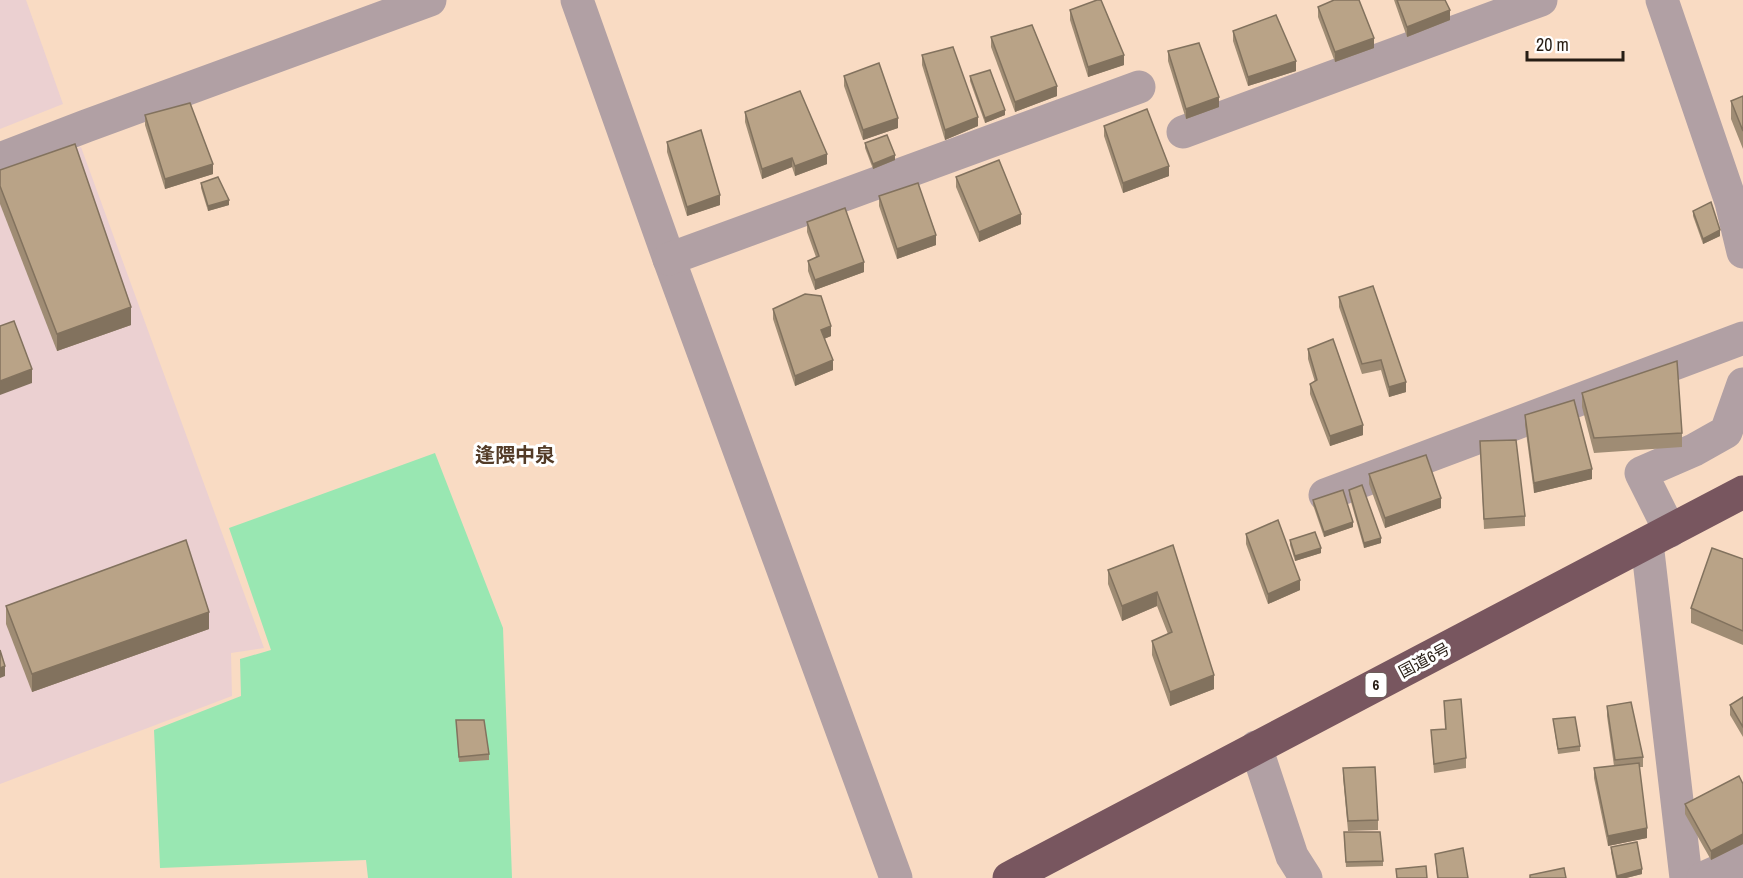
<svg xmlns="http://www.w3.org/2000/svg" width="1743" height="878" font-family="'Archivo Narrow','Noto Sans JP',sans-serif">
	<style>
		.industrial { fill: #ebd0d1 }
		.green { fill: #99e7b2 }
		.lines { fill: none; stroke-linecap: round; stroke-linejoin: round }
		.minor { stroke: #b1a0a4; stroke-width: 33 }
		.highway { stroke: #78565f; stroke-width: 33 }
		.wall { fill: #9f8c74 }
		.shaded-wall { fill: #82725e }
		.building { fill: #b9a387; stroke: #82725e; stroke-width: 1.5 }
		.labels { text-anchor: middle; stroke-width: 6; stroke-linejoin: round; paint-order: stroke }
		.shield { fill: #fff; stroke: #68615a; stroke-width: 1.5 }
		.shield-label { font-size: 15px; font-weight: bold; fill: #271d14 }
		.street-label { font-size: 16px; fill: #271d14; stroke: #fff }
		.quarter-label { font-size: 20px; font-weight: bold; fill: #533b27; stroke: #fff }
	</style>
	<rect width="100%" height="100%" fill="#f9dbc3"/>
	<g class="industrial">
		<path d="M0,0H26L63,104L0,129Z"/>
		<path d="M81,147L264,648L231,653L232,696L0,784V176Z"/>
	</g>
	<path class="green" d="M435,453L503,628L512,878H368L366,860L160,868L154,730L241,696L240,659L271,650L229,528Z"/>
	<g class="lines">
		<g class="minor">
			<path d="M577,0L669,259L896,878"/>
			<path d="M1662,0L1731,202L1743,252"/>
			<path d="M1183,132L1541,0"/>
			<path d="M0,159L86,126L430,0"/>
			<path d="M669,259L1139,87"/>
			<path d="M1325,495L1743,338"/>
			<path d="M1670,531L1641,473L1694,450L1726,432L1743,384"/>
			<path d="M1647,543L1686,878"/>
			<path d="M1256,747L1292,856L1306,878"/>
			<path d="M1703,878L1743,860"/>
		</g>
		<path class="highway" d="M1009,878L1743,492"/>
	</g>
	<g class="wall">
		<path d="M1394,0H1445L1450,20L1407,37Z"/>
		<path d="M1318,7L1374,48L1335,62L1318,17Z"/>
		<path d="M1070,10L1124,65L1088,77L1070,20Z"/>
		<path d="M1233,31L1296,71L1248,86L1233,41Z"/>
		<path d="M991,37L1057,96L1015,112L991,47Z"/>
		<path d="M1168,51L1219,107L1186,119L1168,61Z"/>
		<path d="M922,55L978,126L945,140L922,65Z"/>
		<path d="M844,76L898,128L863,140L844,86Z"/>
		<path d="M970,76L1005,115L985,123L970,81Z"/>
		<path d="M1743,96V149L1731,119V101Z"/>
		<path d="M745,112L827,164L795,176L792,167L762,179L745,122Z"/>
		<path d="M145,115L213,174L165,189L145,125Z"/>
		<path d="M1104,126L1169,176L1123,193L1104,136Z"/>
		<path d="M667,142L720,205L687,216L667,152Z"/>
		<path d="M865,143L895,160L873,169L865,148Z"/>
		<path d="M0,170L131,325L57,351L0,204Z"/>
		<path d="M956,177L1021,224L979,242L956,187Z"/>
		<path d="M201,183L229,205L208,211L201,188Z"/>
		<path d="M879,196L936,245L897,259L879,206Z"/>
		<path d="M1693,211L1720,236L1703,244L1693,216Z"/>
		<path d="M807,222L864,272L815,290L808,271V261L816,257L807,232Z"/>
		<path d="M1339,297L1406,392L1389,397L1381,370L1362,374L1339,307Z"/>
		<path d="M773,309L831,336L824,339L833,370L795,386L773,319Z"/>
		<path d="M1308,349L1363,435L1330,446L1310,394V384L1315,382L1308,359Z"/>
		<path d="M1582,393L1682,433V447L1594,453L1582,407Z"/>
		<path d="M1525,415L1592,479L1534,493L1525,425Z"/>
		<path d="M1480,441L1525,516V526L1484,529Z"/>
		<path d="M1369,474L1441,508L1385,528L1369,484Z"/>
		<path d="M1349,490L1381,543L1364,548L1349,495Z"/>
		<path d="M1313,500L1353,527L1324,537L1313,505Z"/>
		<path d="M1246,534L1300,590L1268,604L1246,544Z"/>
		<path d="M1290,540L1321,553L1295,561L1290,545Z"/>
		<path d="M1173,545L1214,689L1170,706L1152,655V641L1168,634L1157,606L1122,621L1108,584V570Z"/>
		<path d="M1743,559V645L1691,623V608Z"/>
		<path d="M6,606L209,629L32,692L6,624Z"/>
		<path d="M1743,697V737L1730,715V705Z"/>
		<path d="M1444,701L1466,758V768L1434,773L1431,730L1445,729Z"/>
		<path d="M1607,706L1643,757V767H1639L1647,838L1608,846L1594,778V768L1614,766L1607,716Z"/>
		<path d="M1553,719L1580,746V751L1558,754Z"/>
		<path d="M456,720L489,754V760L459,762Z"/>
		<path d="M1343,768L1378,820V830L1348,831L1343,777Z"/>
		<path d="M1743,784V844L1711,860L1685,814V804Z"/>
		<path d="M1344,837L1383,861V866L1346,867Z"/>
		<path d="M1611,847L1642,874L1626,878H1616L1611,852Z"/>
		<path d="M1435,854L1468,878H1437Z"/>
	</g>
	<g class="shaded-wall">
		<path d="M1450,10V20L1407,37V27Z"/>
		<path d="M1374,38V48L1335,62V52Z"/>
		<path d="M1124,55V65L1088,77V67Z"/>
		<path d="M1296,61V71L1248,86V77Z"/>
		<path d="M1057,86V96L1015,112V102Z"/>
		<path d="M1219,97V107L1186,119V109Z"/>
		<path d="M1005,110V115L985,123V118Z"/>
		<path d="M978,117V126L945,140V130Z"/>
		<path d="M898,118V128L863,140V130Z"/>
		<path d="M827,154V164L795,176V166Z"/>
		<path d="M895,155V160L873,169V164Z"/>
		<path d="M792,158V167L762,179V169Z"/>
		<path d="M213,164V174L165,189V179Z"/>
		<path d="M1169,166V176L1123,193V183Z"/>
		<path d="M720,195V205L687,216V207Z"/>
		<path d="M229,200V205L208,211V206Z"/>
		<path d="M1021,214V224L979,242V232Z"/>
		<path d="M1720,230V236L1703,244V239Z"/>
		<path d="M936,235V245L897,259V249Z"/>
		<path d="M864,262V272L815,290V280Z"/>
		<path d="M131,307V325L57,351V334Z"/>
		<path d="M831,326V336L821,340V330Z"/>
		<path d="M833,360V370L795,386V376Z"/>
		<path d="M32,369V383L0,395V381Z"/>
		<path d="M1406,382V392L1389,397V387Z"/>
		<path d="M1363,425V435L1330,446V436Z"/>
		<path d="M1592,469V479L1534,493V483Z"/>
		<path d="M1441,498V508L1385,528V518Z"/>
		<path d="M1353,522V527L1324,537V532Z"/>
		<path d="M1381,538V543L1364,548V543Z"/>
		<path d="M1321,548V553L1295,561V556Z"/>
		<path d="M1300,580V590L1268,604V594Z"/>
		<path d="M1157,592V606L1122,621V606Z"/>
		<path d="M209,612V629L32,692V674Z"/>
		<path d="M5,666V676L0,678V668Z"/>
		<path d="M1214,675V689L1170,706V692Z"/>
		<path d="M1647,828V838L1608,846V836Z"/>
		<path d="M1743,834V844L1711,860V851Z"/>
		<path d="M1642,869V874L1626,878H1617V876Z"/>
	</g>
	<g class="building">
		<path d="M1097,0H1101L1124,55L1088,67L1070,10Z"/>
		<path d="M1334,0H1359L1374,38L1335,52L1318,7Z"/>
		<path d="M1397,0H1445L1450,10L1407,27Z"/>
		<path d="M1276,15L1296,61L1248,77L1233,31Z"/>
		<path d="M1032,25L1057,86L1015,102L991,37Z"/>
		<path d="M1199,43L1219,97L1186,109L1168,51Z"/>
		<path d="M953,47L978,117L945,130L922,55Z"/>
		<path d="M879,63L898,118L863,130L844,76Z"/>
		<path d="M990,70L1005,110L985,118L970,76Z"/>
		<path d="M800,91L827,154L795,166L792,158L762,169L745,112Z"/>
		<path d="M1743,96V131L1731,101Z"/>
		<path d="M190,103L213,164L165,179L145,115Z"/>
		<path d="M1147,109L1169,166L1123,183L1104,126Z"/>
		<path d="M701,130L720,195L687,207L667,142Z"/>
		<path d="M887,135L895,155L873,164L865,143Z"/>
		<path d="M75,144L131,307L57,334L0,186V170Z"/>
		<path d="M999,160L1021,214L979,232L956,177Z"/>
		<path d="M218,177L229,200L208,206L201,183Z"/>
		<path d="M918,183L936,235L897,249L879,196Z"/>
		<path d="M1711,202L1720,230L1703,239L1693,211Z"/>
		<path d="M845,208L864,262L815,280L808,261L819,256L807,222Z"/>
		<path d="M1373,286L1406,382L1389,387L1381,360L1362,364L1339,297Z"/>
		<path d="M805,294L821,296L831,326L821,330L833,360L795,376L773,309Z"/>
		<path d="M14,321L32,369L0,381V326Z"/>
		<path d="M1333,339L1363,425L1330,436L1310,384L1317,380L1308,349Z"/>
		<path d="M1677,361L1682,433L1594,438L1582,393Z"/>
		<path d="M1574,400L1592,469L1534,483L1525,415Z"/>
		<path d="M1516,440L1525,516L1484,519L1480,441Z"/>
		<path d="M1426,455L1441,498L1385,518L1369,474Z"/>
		<path d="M1362,485L1381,538L1364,543L1349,490Z"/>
		<path d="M1343,490L1353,522L1324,532L1313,500Z"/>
		<path d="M1278,520L1300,580L1268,594L1246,534Z"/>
		<path d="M1315,532L1321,548L1295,556L1290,540Z"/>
		<path d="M186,540L209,612L32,674L6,606Z"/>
		<path d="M1173,545L1214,675L1170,692L1152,641L1172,632L1157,592L1122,606L1108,570Z"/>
		<path d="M1712,548L1743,559V631L1691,608Z"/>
		<path d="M0,650L5,666L0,668Z"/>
		<path d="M1743,697V727L1730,705Z"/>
		<path d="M1461,699L1466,758L1434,764L1431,730L1446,729L1444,701Z"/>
		<path d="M1631,702L1643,757L1615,760L1607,706Z"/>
		<path d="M1575,717L1580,746L1558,749L1553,719Z"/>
		<path d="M456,720H484L489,754L459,757Z"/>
		<path d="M1639,763L1647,828L1608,836L1594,768Z"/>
		<path d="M1375,767L1378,820L1348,821L1343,768Z"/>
		<path d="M1739,776L1743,784V834L1711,851L1685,804Z"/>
		<path d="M1344,832H1380L1383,861L1346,862Z"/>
		<path d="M1637,842L1642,869L1617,876L1611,847Z"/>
		<path d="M1463,848L1468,878H1438L1435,854Z"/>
		<path d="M1426,866L1427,878H1397L1396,869Z"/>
		<path d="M1564,868L1566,878H1530V875Z"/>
	</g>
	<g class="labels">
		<rect class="shield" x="1365.5" y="673" width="21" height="24" rx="4.5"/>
		<g class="shield-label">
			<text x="1376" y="690">6</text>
		</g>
		<g class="street-label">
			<text transform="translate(1424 660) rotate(-28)" y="6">国道6号</text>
		</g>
		<g class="quarter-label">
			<text x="515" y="462">逢隈中泉</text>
		</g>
	</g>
	<path d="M1527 51v9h96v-9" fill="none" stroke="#271d14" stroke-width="3"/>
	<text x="1536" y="51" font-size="18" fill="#271d14" stroke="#ffffff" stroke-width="4.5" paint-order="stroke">20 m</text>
</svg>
